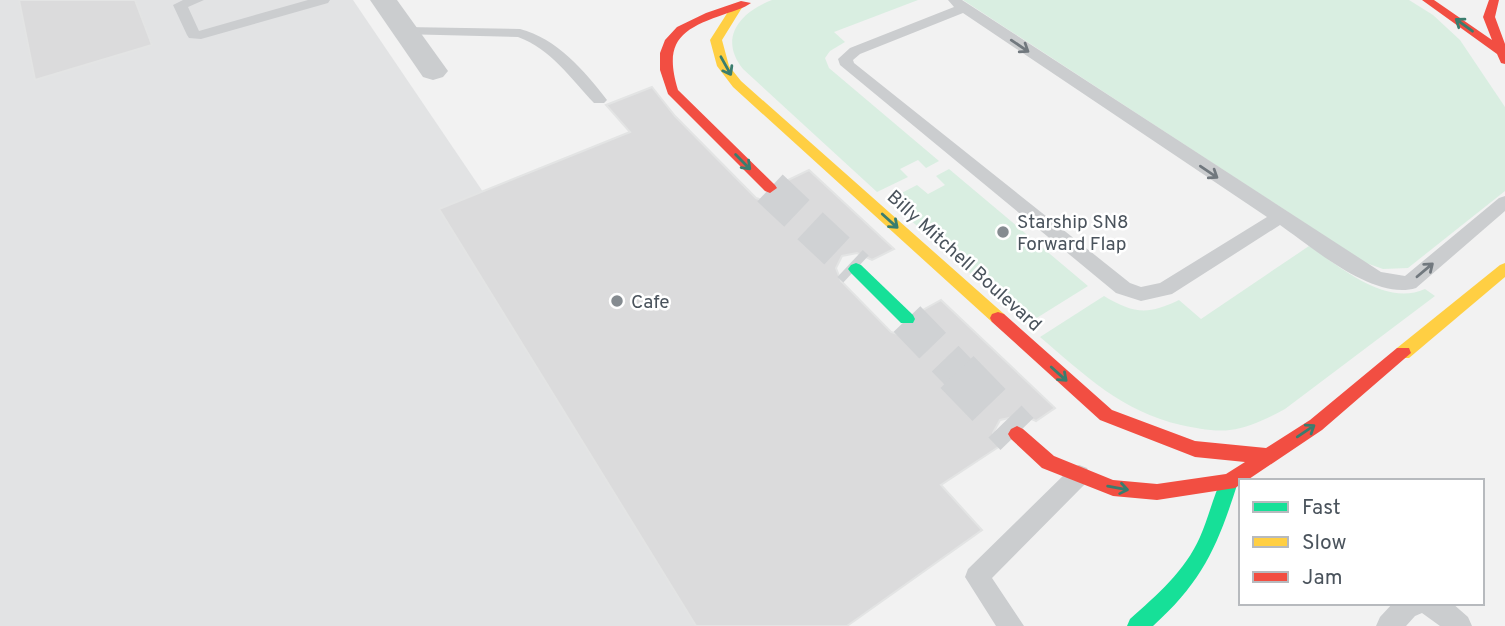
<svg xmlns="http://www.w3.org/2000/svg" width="1505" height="626" font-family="Overpass,sans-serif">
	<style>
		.airport { fill: #e2e3e4 }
		.green { fill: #d9eee1 }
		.building { fill: #dbdbdc; stroke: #e3e4e4; stroke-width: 2 }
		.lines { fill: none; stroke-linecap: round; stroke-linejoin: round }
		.secondary-tunnel-far1 { stroke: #d0d2d4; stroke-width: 37; stroke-dasharray: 37 18; stroke-linecap: butt }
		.secondary-tunnel { stroke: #d0d2d4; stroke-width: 46; stroke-dasharray: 46 23; stroke-linecap: butt }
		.lane { fill: #cbcdcf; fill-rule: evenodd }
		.street { fill: #cbcdcf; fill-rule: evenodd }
		.fast { fill: #16e098; fill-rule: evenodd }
		.slow { fill: #ffcf43; fill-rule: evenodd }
		.jam { fill: #f24e42; fill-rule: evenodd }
		.oneway { stroke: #3a7d6e }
		.oneway2 { stroke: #71787e }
		.poi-dot { fill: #858b90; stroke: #fff; stroke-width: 2.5 }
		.labels { text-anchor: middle; stroke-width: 5; stroke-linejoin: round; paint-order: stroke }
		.poi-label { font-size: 19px; fill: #4a535c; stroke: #fff; text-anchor: start }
		.street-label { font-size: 19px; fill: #4a535c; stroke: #fff }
	</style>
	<rect width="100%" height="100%" fill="#f2f2f2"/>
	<path class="airport" d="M0,0H353L777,626H0Z"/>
	<g class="green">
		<path d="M772,0H918L834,32L845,42L830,51L825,58L829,68L939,161L926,168L918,160L900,169L908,177L877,192L743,69C718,38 740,12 772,0Z"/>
		<path d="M963,0H1409L1433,15L1460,40L1505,107V191L1408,268L1383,269L1366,263Z"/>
		<path d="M949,169L1088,286L1027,324L888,200L917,185L928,194L945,185L936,176Z"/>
		<path d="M1309,246C1341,267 1385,307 1425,289L1435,296L1285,409C1268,418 1249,428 1230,430C1214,432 1196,428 1181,425C1121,411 1086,376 1040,337L1104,296C1134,314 1148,315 1179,300L1201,319Z"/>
	</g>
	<g class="building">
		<path d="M19,0H135L152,45L35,80Z"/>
		<path d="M652,87L675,116L756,198L769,202L783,198L789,189L786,181L809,170L894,249L872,260L857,253L842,256L836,268L841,281L891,332L906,337L922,333L928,320L923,310L941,300L1055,408L1036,421L1023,415L1000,420L993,433L1000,446L941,485L982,530L847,626H696L439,209L630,132L606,105Z"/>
	</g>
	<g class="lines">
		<g class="secondary-tunnel-far1">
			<path d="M770,188L856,269"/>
			<path d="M907,319L959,373"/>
		</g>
		<path class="secondary-tunnel" d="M957,372L1017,434"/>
		<g class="lane">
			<path d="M183,0H204L188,7L199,31L308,0H330L328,3L201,39L189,38L187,35L173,5Z"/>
			<path d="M948,0H962L1381,272L1405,276L1499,198L1505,196V211L1416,288C1374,301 1313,248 1280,225L1172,294L1141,301L1116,293L840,65L838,59L850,48L954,7ZM963,13L1267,217L1160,283L1141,287L1130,283L854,63L853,60L860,54Z"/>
			<path d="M405,27L520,29C556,38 585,71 607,100L604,103H594C571,79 551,49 518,37L400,34L398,31Z"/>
			<path d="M1079,465L1087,468L1090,475L1087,482L992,578L1024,626H996L965,577L968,569L1071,468Z"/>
			<path d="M1393,603H1452L1468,617L1472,626H1440L1422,613L1415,616L1406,626H1376L1380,617Z"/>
		</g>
		<path class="street" d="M370,0H397L448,71L443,77L433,80L423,77Z"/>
		<g class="fast">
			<path d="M856,263L861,265L913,315L915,319L913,323H901L851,273L848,269L851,265Z"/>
			<path d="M1229,474L1235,476L1238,482C1218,545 1203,581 1153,626H1127L1130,619C1157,595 1185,571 1200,537C1209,517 1213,496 1223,476Z"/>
		</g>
		<g class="slow">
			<path d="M733,4L743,6L722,40L729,66L741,81L1004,314L1006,318L1004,322H992L733,87L717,66L710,40Z"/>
			<path d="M1505,263V277L1409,358H1397L1395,353L1397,348L1500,265Z"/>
		</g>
		<g class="jam">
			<path d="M1422,0H1434L1492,40L1483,17L1489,0H1499L1495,17L1505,44V64L1501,63L1497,54Z"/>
			<path d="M741,1L751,3C744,8 734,11 725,14C681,29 663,41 678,90L775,185L777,188L770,193L765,191L668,94L660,70V53L665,40L677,27L706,13Z"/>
			<path d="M998,312L1004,314L1112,410L1195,441L1266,448L1310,420L1397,348H1409L1411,353L1322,430L1246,481H1241V484L1235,488L1157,500L1113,496L1042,468L1011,439L1008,434L1011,429L1017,426L1023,429L1054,456L1113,480L1157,484L1226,474L1245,462L1195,457L1100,420L992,322L990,318L992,314Z"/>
		</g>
	</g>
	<defs><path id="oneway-shaft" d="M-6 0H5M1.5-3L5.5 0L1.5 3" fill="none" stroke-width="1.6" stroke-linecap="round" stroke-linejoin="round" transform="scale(1.75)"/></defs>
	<g class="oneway">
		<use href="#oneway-shaft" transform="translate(1464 25) rotate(-144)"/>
		<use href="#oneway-shaft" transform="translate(726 66) rotate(61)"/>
		<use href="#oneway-shaft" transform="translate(743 162) rotate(45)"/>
		<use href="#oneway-shaft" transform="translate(890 221) rotate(42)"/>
		<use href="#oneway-shaft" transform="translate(1059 374) rotate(42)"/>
		<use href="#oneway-shaft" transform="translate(1306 431) rotate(-34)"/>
		<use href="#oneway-shaft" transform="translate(1118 488) rotate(10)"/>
	</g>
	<g class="oneway2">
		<use href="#oneway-shaft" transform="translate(1020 46) rotate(34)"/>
		<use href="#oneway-shaft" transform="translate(1209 172) rotate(34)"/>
		<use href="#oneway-shaft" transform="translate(1425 270) rotate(-40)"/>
	</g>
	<g class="poi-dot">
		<circle cx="1003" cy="232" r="7"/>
		<circle cx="617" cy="301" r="7"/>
	</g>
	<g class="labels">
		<g class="poi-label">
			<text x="1017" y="228">Starship SN8<tspan x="1017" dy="22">Forward Flap</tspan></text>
			<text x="631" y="308">Cafe</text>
		</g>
		<g class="street-label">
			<text transform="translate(965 260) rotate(42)" y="7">Billy Mitchell Boulevard</text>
		</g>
	</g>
	<rect x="1239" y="479" width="245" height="126" fill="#ffffff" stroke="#b7babe" stroke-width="2"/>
	<rect x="1253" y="502" width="35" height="10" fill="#16e098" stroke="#b7babe" stroke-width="2"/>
	<text x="1302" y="514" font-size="21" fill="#4a535c">Fast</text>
	<rect x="1253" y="537" width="35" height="10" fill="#ffcf43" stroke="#b7babe" stroke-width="2"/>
	<text x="1302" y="549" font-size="21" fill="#4a535c">Slow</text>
	<rect x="1253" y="572" width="35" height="10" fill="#f24e42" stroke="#b7babe" stroke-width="2"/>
	<text x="1302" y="584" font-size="21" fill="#4a535c">Jam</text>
</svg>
